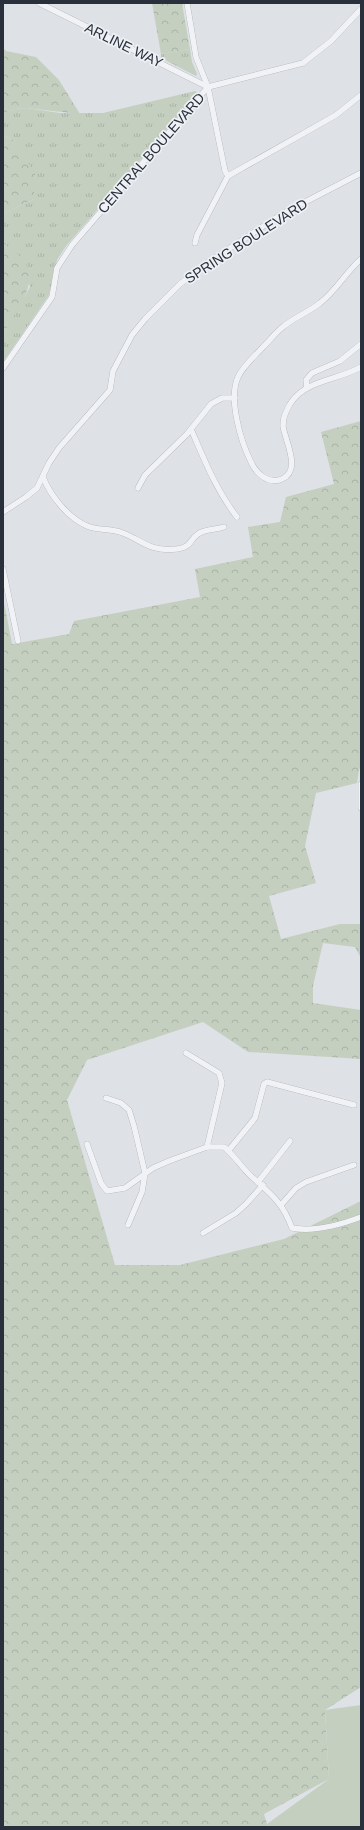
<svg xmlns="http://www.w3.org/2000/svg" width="364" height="1830" font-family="Helvetica,sans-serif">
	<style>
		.grass { fill: url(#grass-tufts) }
		.forest { fill: url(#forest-crowns) }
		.park { fill: #c4cfc0 }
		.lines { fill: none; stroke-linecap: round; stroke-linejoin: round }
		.minor-casing { stroke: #a4a8af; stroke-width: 6 }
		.minor { stroke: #f1f2f5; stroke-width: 5.5 }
		.labels { text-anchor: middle; stroke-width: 3.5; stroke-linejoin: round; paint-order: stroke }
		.street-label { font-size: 14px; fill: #292f3b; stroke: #edf0f4 }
	</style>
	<defs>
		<pattern id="grass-tufts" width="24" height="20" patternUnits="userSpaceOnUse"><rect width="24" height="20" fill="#c4cfc0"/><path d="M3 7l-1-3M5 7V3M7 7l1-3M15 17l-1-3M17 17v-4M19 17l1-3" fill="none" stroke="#a8b2a6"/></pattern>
		<pattern id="forest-crowns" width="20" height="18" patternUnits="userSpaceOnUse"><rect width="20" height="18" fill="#c4cfc0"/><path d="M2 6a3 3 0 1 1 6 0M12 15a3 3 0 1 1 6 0" fill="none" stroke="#a8b2a6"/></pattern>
	</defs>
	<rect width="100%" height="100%" fill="#dee1e6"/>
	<g class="grass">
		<path d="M190,49L192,62L197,74L196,76L161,58V54Z"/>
		<path d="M195,91L198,93L66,246L57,260L49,295L3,362V334L30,287L24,261L3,243V216L5,213L34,199L14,140L3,136V113L15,109L26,108L60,113H103Z"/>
	</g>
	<g class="forest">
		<path d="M152,3H182L190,49L161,54Z"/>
		<path d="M3,48L6,51L36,57L59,80L80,114L26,108L15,109L3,113Z"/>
		<path d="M3,136L14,140L35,174L34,199L5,213L3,216Z"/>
		<path d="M3,243C10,248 19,254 24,261C41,283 14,314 3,334Z"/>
		<path d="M361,421V766L359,770L357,783L316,793L305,846L316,883L269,896L281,939L340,924H361V958L355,947L323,943L313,986V1003L361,1010V1059L248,1052L203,1022L87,1060L67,1100L115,1265H180L284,1239L361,1201V1687L325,1710L329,1779L264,1814L268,1827H3V597L12,644L69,634L74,621L200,597L195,569L253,557L248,527L280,522L286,497L334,484L321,432Z"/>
	</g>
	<path class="park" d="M361,1705V1827H268L267,1824L329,1779L325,1710Z"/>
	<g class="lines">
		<g class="minor-casing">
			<g id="minor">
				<path d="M39,3L208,87"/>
				<path d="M187,3L196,57L208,87L225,171L228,176"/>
				<path d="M195,243L197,235L228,176L336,115L361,95"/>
				<path d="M361,259C346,272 336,291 320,303C309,312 295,317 284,326C276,332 270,340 263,347C254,357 243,366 238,377C228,399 241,442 251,462C256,473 268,485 282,479C302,470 285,441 283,426C283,421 284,416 286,412C299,379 335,382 361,367"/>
				<path d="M3,368L52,297L57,268L72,245L208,87L303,63L331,41L361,9"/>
				<path d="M307,388L306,380L312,373L340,361L361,344"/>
				<path d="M191,429C204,459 216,490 237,517"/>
				<path d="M43,477C50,495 68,518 87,526C97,530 109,529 120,532C143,540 148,552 177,549C192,547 189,540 198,534C205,529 215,530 224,527"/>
				<path d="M138,488L145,475L187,434L211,404L222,398H235"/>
				<path d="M3,512L26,497L37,488L49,463L59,448L110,390L113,371L132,335L145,319L180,284L204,265L282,214L361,173"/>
				<path d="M3,569L18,641"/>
				<path d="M361,784V808"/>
				<path d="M186,1053L219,1073L222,1083L207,1147"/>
				<path d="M106,1098L121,1103L129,1110L134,1126L145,1173L142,1192L128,1225"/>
				<path d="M87,1144L101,1183L107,1191L125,1188L153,1168L169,1161L207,1147H224C235,1156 242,1168 252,1177C271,1194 283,1203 292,1228C314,1232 340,1225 361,1217"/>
				<path d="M229,1150L255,1118L264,1084L267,1082L354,1105"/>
				<path d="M258,1182L290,1141"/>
				<path d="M281,1205L296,1188L306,1182L354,1165"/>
				<path d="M203,1233L236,1213L246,1204L263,1185"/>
			</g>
		</g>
		<use href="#minor" class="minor"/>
	</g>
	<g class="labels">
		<g class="street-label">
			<text transform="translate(124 45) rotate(26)" y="5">ARLINE WAY</text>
			<text transform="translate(151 153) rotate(-49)" y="5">CENTRAL BOULEVARD</text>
			<text transform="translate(246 241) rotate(-33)" y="5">SPRING BOULEVARD</text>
		</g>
	</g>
	<rect width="364" height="1830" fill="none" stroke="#292f3b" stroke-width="8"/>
</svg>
